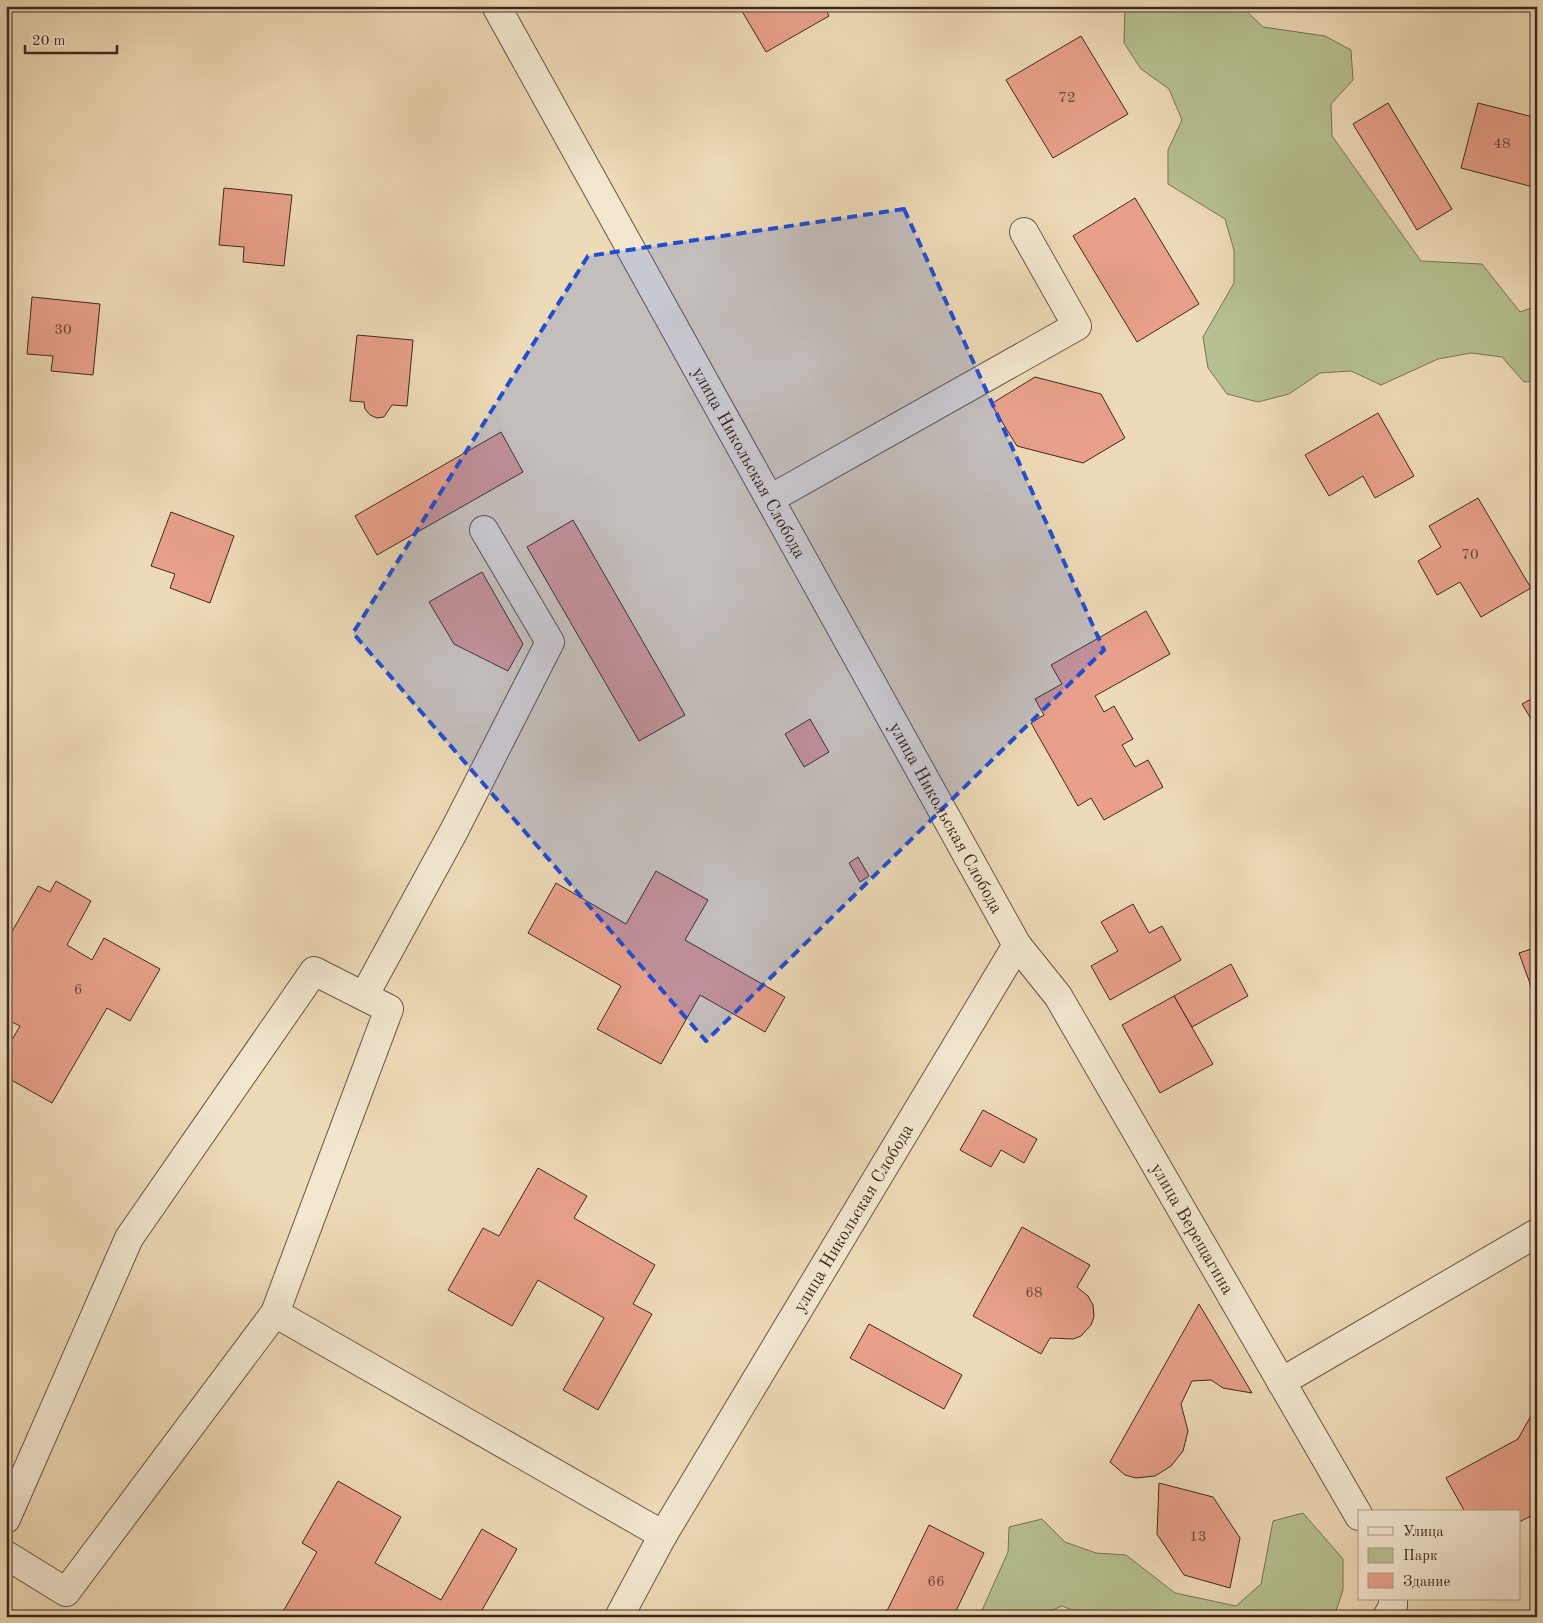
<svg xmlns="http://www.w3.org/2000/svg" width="1543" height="1623" font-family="'Old Standard TT',serif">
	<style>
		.green { fill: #b6c090; stroke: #7a7457 }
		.building { fill: #e8a08a; stroke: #3e291e }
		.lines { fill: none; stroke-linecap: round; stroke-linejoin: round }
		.minor-casing { stroke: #6a5544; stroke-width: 30 }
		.minor { stroke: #f3e7d0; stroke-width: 28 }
		.marked { fill: #1d4ed8; fill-opacity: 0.2; stroke: #1d4ed8; stroke-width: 4; stroke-dasharray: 10 6; stroke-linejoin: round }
		.labels { text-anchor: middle; stroke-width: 4; stroke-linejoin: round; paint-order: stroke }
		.number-label { font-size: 15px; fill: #684739 }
		.street-label { font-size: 18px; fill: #3e291e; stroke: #f3e7d0 }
	</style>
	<rect width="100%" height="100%" fill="#eddab6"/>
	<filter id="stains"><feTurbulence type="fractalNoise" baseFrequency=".004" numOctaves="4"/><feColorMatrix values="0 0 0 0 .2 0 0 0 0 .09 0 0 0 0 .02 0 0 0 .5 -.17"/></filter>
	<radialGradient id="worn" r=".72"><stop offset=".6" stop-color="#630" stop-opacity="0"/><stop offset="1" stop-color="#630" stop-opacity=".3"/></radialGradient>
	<g class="green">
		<path d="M1125,6H1241L1263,27L1325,36L1351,50L1353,80L1331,104L1332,136L1421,261L1482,264L1520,312L1537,306V381L1524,382L1502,357L1471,353L1438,359L1381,385L1351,371L1320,373L1289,394L1258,402L1227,394L1208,368L1203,337L1234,283V250L1225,219L1168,184V150L1182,120L1169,89L1141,69L1124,43Z"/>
		<path d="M1303,1513L1343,1559V1590L1334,1617H1089L1062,1606L1036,1617H979L1008,1552L1009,1527L1042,1519L1065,1542L1096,1553L1126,1555L1175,1593L1236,1606L1261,1584L1273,1521Z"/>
	</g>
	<g class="building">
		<path d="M739,6H824L829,16L766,52Z"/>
		<path d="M1081,36L1128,114L1053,158L1006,80Z"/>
		<path d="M1388,103L1452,209L1417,230L1353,124Z"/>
		<path d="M1478,103L1537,118V188L1461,168Z"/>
		<path d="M224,188L292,195L284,266L243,262L244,247L219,245Z"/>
		<path d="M1135,198L1199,304L1137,342L1073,236Z"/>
		<path d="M32,297L100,304L93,375L51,371L53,356L27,354Z"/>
		<path d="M357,335L413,340L407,406L392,405L384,417L377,418L370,415L365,409L364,402L350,401Z"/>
		<path d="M1035,377L1101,394L1125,438L1083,463L1017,446L991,404Z"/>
		<path d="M1378,413L1414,476L1375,498L1363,476L1329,496L1305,455Z"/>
		<path d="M501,432L523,472L377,555L355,516Z"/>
		<path d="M1478,498L1531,588L1481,617L1460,582L1437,595L1418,561L1441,547L1429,526Z"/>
		<path d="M171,512L234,536L210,603L170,588L175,574L151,566Z"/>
		<path d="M573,520L685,715L639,741L527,547Z"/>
		<path d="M482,572L523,644L508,671L454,644L429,602Z"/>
		<path d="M1146,611L1170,654L1095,696L1104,712L1114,706L1133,739L1122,745L1135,767L1148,760L1163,787L1104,820L1091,798L1078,806L1031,723L1044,715L1035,699L1062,684L1051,665Z"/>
		<path d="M1537,696V729L1522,704Z"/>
		<path d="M810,719L829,752L804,767L785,734Z"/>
		<path d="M858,857L869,876L860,882L849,863Z"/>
		<path d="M656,871L708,900L685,940L785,997L765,1032L700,995L661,1064L597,1029L621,986L528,933L556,883L626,924Z"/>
		<path d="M56,881L91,901L67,945L92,960L104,938L160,969L130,1021L107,1008L52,1103L6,1077V1050L20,1026L6,1019V942L38,886L50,892Z"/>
		<path d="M1133,904L1149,933L1162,926L1181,960L1110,1000L1091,966L1118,951L1101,922Z"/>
		<path d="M1537,947V1003L1519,953Z"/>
		<path d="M1231,964L1248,996L1192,1027L1174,996Z"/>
		<path d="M1174,996L1213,1064L1160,1093L1122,1025Z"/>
		<path d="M983,1110L1037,1139L1024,1163L1001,1150L991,1167L960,1150Z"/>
		<path d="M538,1168L587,1196L574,1218L655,1265L633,1304L652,1314L598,1410L563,1390L604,1318L538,1280L512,1326L448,1290L483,1228L499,1236Z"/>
		<path d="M1022,1227L1090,1265L1077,1287L1088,1296L1093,1305L1094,1317L1091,1325L1081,1336L1073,1339L1050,1338L1041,1354L973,1316Z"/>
		<path d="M1199,1304L1252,1393L1223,1388L1211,1380L1192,1381L1181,1404L1188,1431L1183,1451L1171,1466L1155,1476L1136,1478L1125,1475L1110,1462Z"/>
		<path d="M869,1324L962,1375L944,1409L850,1358Z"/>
		<path d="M1537,1405V1513L1519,1522V1512H1465L1446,1478L1518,1439Z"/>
		<path d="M338,1481L401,1517L375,1563L441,1600L482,1529L517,1549L478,1617H280L317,1552L302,1543Z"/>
		<path d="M1159,1483L1213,1497L1240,1538L1230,1588L1184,1575L1157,1534Z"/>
		<path d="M929,1525L984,1553L953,1617H876L888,1609Z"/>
	</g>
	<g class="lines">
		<g class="minor-casing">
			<g id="minor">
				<path id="s1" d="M496,6L1017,945L663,1535L619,1617"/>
				<path d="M770,499L1077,326L1024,232"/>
				<path id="s2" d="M1017,945L1058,996L1359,1516"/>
				<path d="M364,996L455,829L550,642L484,530"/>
				<path d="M275,1313L663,1535"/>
				<path d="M1281,1382L1537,1233"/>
				<path d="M6,1519L129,1238L314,971L389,1009L275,1313L66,1592L6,1555"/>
				<path d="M1387,1617L1393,1606V1599"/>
			</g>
		</g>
		<use href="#minor" class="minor"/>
	</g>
	<path class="marked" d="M904,209L1104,650L706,1041L353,633L588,256Z"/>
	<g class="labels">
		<g class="number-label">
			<text x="1067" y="102">72</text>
			<text x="1502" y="148">48</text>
			<text x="63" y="334">30</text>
			<text x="1470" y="559">70</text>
			<text x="78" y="994">6</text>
			<text x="1034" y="1297">68</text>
			<text x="1198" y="1541">13</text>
			<text x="936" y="1586">66</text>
		</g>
		<g class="street-label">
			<text dy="6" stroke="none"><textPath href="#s1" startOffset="522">улица Никольская Слобода</textPath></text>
			<text dy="6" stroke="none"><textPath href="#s1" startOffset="928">улица Никольская Слобода</textPath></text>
			<text transform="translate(853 1218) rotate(-59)" y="6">улица Никольская Слобода</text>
			<text dy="6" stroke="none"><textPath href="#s2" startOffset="334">улица Верещагина</textPath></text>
		</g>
	</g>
	<rect width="1543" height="1623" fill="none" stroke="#eddab6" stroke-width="25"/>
	<rect x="8" y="8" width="1528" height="1608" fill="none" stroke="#3e291e" stroke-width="2.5"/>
	<rect x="12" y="12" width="1518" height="1598" fill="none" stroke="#3e291e"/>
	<rect x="1358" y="1510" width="162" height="90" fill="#f3e7d0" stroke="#ab9b89"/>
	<rect x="1368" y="1527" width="25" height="8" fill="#f3e7d0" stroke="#ab9b89"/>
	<text x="1403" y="1536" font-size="15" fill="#3e291e">Улица</text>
	<rect x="1368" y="1548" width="25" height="15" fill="#b6c090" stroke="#ab9b89"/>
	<text x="1403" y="1560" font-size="15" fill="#3e291e">Парк</text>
	<rect x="1368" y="1573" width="25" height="15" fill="#e8a08a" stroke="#ab9b89"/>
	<text x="1403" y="1586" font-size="15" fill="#3e291e">Здание</text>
	<path d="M25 45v8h92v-8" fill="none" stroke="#3e291e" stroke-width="2.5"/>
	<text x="32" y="45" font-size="15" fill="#3e291e" stroke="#f3e7d0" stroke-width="4" paint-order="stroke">20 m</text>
	<rect width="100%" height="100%" filter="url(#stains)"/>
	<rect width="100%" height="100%" fill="url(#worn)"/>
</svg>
